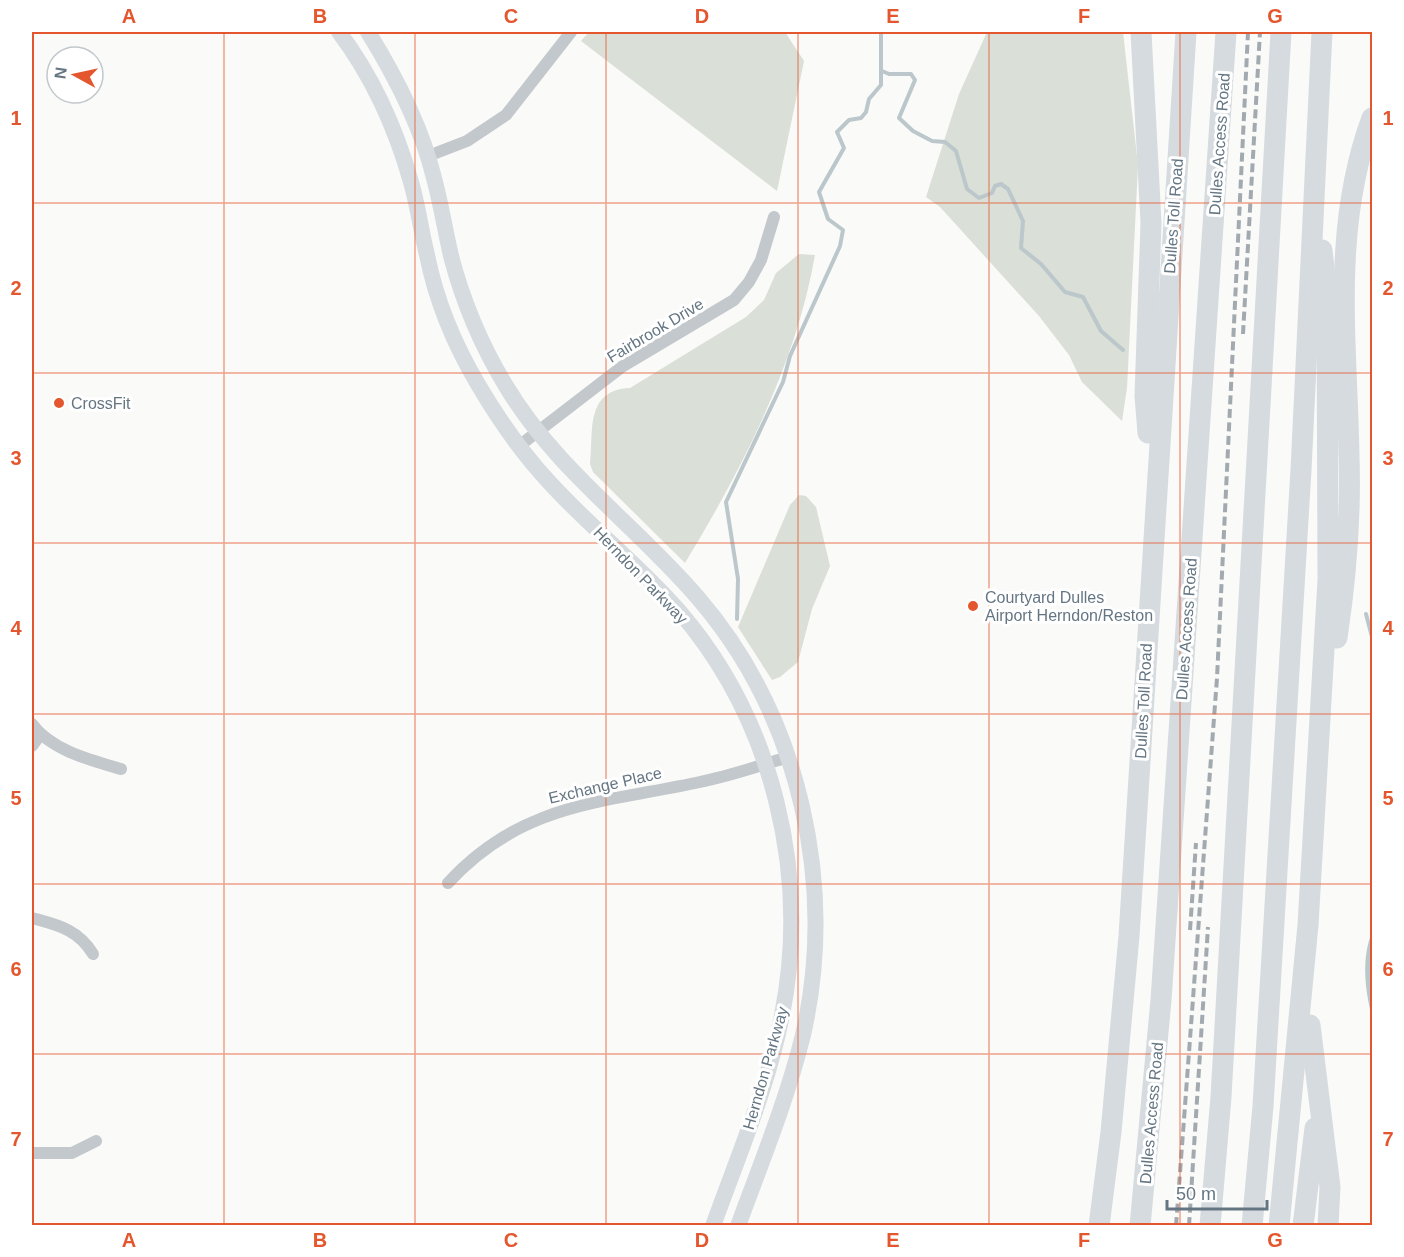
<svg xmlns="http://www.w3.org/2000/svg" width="1404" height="1257" font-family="Arial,sans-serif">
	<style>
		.green { fill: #dadfd7 }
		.water { fill: #bbc7cb }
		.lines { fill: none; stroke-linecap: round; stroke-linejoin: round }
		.stream { stroke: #bbc7cb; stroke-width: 4 }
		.minor { stroke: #c3c8cc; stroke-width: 12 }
		.secondary { stroke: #d6dbdf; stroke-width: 16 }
		.motorway { stroke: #d6dbdf; stroke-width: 21 }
		.rail { stroke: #a2aab0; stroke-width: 4; stroke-dasharray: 9 4.5; stroke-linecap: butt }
		.grid { fill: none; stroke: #e4572e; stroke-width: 1.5; stroke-opacity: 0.55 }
		.poi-dot { fill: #e4572e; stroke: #fff; stroke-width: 2 }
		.labels { text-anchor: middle; stroke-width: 6; stroke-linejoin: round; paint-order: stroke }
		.street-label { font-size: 16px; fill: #657683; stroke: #fff }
		.poi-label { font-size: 16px; fill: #657683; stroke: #fff; text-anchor: start }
		.neatline { fill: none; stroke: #e4572e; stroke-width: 2 }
		.grid-label { font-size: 20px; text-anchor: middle; font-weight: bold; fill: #e4572e }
	</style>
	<rect width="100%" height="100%" fill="#fafaf8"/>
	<g class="green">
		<path d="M589,32H785L804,61L777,191L581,41Z"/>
		<path d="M987,32H1123L1138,165L1127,388L1122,421L1082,382L1069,355L1039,316L940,207L926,197L959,94Z"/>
		<path d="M799,254L815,255C796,364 742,469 685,563L593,472L590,464C594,433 584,390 630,388L746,317L764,300L776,273Z"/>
		<path d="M799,495L806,496L816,507L830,566L812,609L798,662L780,677L772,680L738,627L790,505Z"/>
	</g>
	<path class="water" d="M1372,932V1018C1365,990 1361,959 1372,932Z"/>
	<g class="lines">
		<g class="stream">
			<path d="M882,71L889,74H911L915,80L899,118L913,131L932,141L945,142L956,151L967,189L979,198L992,193L995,186L1001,184L1008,189L1023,221L1021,248L1041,264L1065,292L1083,297L1101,331L1123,350"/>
			<path d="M1366,614L1372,637"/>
			<path d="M737,619L738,579L726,502L783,382L790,356L840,246L843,230L828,219L819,192L844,148L837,132L849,120L861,118L866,112L869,99L881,85V32"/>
		</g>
		<g class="minor">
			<path d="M428,156L467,141L506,115L571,32"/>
			<path d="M519,446L623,366L734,300L749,282L761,260L774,217"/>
			<path d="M32,724C51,750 90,760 121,769"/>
			<path d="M32,746L40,735"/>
			<path d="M448,883C521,803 602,803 700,782C730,776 759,766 788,757"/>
			<path d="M32,918C57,925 78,929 93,954"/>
			<path d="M32,1153H72L96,1141"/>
		</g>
		<g class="secondary">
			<path d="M339,32C372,76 396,129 411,182C418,206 421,231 427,255C436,300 455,346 479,386C499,420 523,454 550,483C591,528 639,565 679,611C773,720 810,874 782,1015C768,1087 738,1156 713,1226"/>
			<path d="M368,32C396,77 421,125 434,178C441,204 445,230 451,256C463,302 481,345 506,386C556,470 637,526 699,599C800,717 837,885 803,1035C787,1100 761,1163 738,1226"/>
		</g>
		<g class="motorway">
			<path d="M1141,32L1151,223L1145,396L1148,433"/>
			<path d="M1337,638C1346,578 1351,517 1349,456C1347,341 1331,229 1372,118"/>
			<path d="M1310,1025L1330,1187L1328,1226"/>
			<path d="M1099,1226L1111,1132L1129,936L1186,32"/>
			<path d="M1140,1226L1161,1000L1226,32"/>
			<path d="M1210,1226L1221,1097L1281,32"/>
			<path d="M1252,1226L1263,1106L1301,470L1322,32"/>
			<path d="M1279,1226L1308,925L1328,580L1327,296L1322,250"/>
			<path d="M1303,1226L1315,1128"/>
		</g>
		<g class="rail">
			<path d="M1243,334L1260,32"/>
			<path d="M1190,930L1196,843"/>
			<path d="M1176,1226L1217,678L1248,32"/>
			<path d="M1189,1226L1208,927"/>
		</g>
	</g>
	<path class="grid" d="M224,32V1226M415,32V1226M606,32V1226M798,32V1226M989,32V1226M1180,32V1226M32,203H1372M32,373H1372M32,543H1372M32,714H1372M32,884H1372M32,1054H1372"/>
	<g class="poi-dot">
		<circle cx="59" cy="403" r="6"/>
		<circle cx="973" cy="606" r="6"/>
	</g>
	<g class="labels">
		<g class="street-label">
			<text transform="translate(1219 144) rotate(-86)" y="6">Dulles Access Road</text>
			<text transform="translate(1173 216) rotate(-86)" y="6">Dulles Toll Road</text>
			<text transform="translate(655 330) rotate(-31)" y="6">Fairbrook Drive</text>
			<text transform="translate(641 575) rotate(46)" y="6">Herndon Parkway</text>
			<text transform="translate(1186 629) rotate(-86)" y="6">Dulles Access Road</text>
			<text transform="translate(1143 701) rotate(-87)" y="6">Dulles Toll Road</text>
			<text transform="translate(605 785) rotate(-13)" y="6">Exchange Place</text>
			<text transform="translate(765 1068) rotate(-74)" y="6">Herndon Parkway</text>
			<text transform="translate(1151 1113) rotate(-85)" y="6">Dulles Access Road</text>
		</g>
		<g class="poi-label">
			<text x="71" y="409">CrossFit</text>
			<text x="985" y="603">Courtyard Dulles<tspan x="985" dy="18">Airport Herndon/Reston</tspan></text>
		</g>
	</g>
	<rect width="1404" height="1257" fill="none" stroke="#ffffff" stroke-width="66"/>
	<g transform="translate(75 75) rotate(278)"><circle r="28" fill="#ffffff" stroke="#c1c8cd" stroke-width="1.5"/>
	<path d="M0-4.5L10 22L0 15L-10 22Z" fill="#e4572e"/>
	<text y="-9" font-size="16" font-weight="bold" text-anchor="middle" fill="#657683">N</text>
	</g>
	<path d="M1167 1200v9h100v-9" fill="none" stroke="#657683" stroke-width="3"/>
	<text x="1176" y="1200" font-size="18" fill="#657683" stroke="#ffffff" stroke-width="4.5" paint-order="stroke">50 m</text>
	<rect x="33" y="33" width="1338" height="1191" class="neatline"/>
	<g class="grid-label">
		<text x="129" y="23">A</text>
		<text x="320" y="23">B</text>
		<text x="511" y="23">C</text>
		<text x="702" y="23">D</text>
		<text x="893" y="23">E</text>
		<text x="1084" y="23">F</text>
		<text x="1275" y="23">G</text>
		<text x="16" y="125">1</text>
		<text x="1388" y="125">1</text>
		<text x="16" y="295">2</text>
		<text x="1388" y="295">2</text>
		<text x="16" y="465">3</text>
		<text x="1388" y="465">3</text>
		<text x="16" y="635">4</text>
		<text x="1388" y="635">4</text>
		<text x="16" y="805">5</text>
		<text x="1388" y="805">5</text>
		<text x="16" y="976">6</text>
		<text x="1388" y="976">6</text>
		<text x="16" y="1146">7</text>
		<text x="1388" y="1146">7</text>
		<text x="129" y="1247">A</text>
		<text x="320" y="1247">B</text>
		<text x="511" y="1247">C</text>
		<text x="702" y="1247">D</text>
		<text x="893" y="1247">E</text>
		<text x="1084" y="1247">F</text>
		<text x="1275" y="1247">G</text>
	</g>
</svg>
